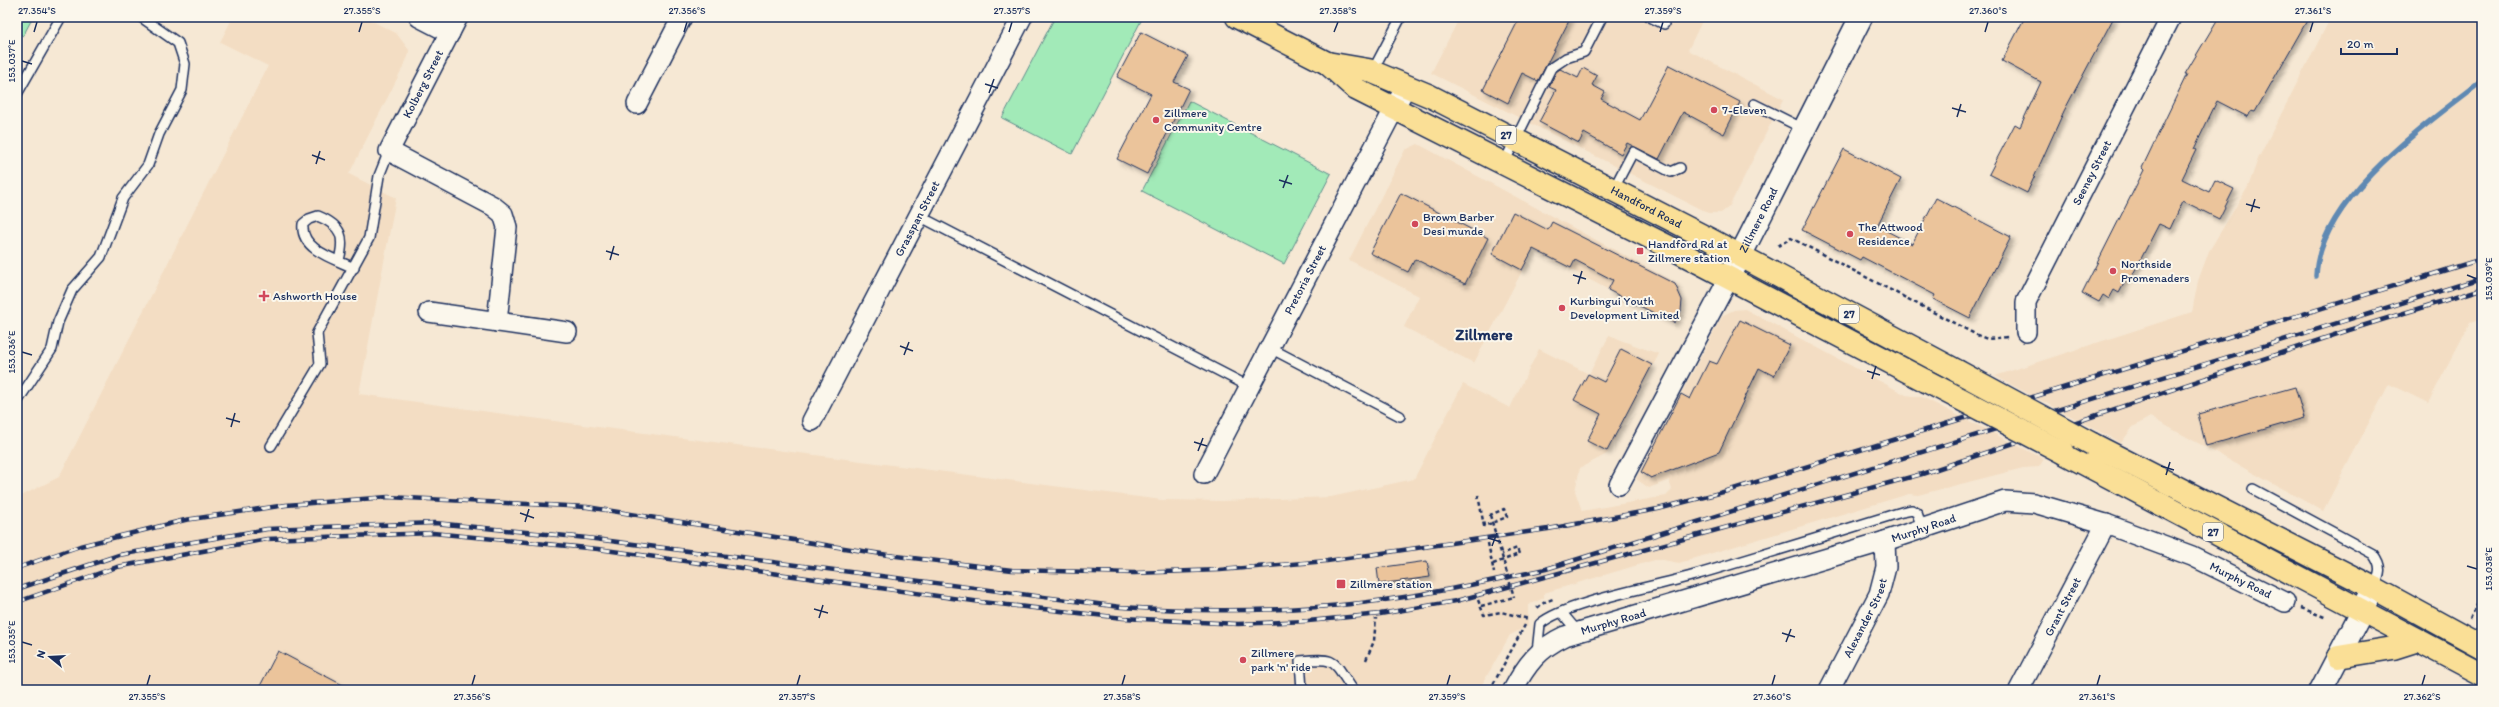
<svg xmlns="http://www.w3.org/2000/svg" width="2499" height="707" font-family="Itim,sans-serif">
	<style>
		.built { fill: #f3ddc3 }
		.green { fill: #a2eab8; stroke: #5e8c8b }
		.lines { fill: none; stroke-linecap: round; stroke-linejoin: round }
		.stream { stroke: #5f89b3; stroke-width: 5.5 }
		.building { fill: #ebc49b; stroke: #1b2f5e; filter: url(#shadow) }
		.service-casing { stroke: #1b2f5e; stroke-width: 12 }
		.minor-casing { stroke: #1b2f5e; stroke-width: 22 }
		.secondary-casing { stroke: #1b2f5e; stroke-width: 25 }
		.primary-casing { stroke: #1b2f5e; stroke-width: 25 }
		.path { stroke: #1b2f5e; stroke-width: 2.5; stroke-dasharray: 4 3; stroke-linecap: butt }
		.service { stroke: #fbf7ec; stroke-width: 9 }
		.minor { stroke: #fbf7ec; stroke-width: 19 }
		.secondary { stroke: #fbf7ec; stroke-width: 22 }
		.primary { stroke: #fadf96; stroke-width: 22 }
		.rail-casing { stroke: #1b2f5e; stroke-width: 4.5 }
		.rail { stroke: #fbf7ec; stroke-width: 3; stroke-dasharray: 9; stroke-linecap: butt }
		.primary-bridge-casing { stroke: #1b2f5e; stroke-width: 25; stroke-linecap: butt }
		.path-bridge { stroke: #1b2f5e; stroke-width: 2.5; stroke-dasharray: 4 3; stroke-linecap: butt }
		.primary-bridge { stroke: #fadf96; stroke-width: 22 }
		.ticks { fill: none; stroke: #1b2f5e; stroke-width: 1.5 }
		.poi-dot { fill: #d1495b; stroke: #fbf7ec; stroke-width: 1.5 }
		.labels { text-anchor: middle; stroke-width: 4; stroke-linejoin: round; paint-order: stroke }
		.shield { fill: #fbf7ec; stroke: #5e6b89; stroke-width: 1 }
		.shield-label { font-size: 11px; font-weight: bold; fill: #1b2f5e }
		.street-label { font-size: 12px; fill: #1b2f5e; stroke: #fbf7ec }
		.poi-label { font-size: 12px; fill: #1b2f5e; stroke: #fbf7ec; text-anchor: start }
		.district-label { font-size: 16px; font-weight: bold; fill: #1b2f5e; stroke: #fbf7ec }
		.neatline { fill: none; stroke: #1b2f5e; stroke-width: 1.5 }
		.ticks-label { font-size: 10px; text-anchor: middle; fill: #1b2f5e }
	</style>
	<defs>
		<filter id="shadow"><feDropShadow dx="3.5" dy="3.5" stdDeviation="2" flood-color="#0004"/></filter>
	</defs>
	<rect width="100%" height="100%" fill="#f6e8d4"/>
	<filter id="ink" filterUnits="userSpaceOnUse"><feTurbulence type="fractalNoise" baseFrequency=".025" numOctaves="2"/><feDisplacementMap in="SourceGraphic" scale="8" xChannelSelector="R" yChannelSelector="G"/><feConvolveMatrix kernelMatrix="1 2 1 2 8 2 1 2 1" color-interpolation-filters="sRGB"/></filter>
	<g filter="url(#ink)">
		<g class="built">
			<path d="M233,17H364L396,33L409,50L408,57L349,174L396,198L359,394L598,427L1162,500L1222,501L1331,497L1414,479L1463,384L1510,408L1539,349L1589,374L1609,336L1659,354L1607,454L1580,468L1575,491L1582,511L1666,496L1672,490L1669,480L1649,488L1636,479L1723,315L1734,310L1745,309L1906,395L1922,397L2044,459L2039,467L2023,468L1918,495L1909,494L1679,563L1658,559L1544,593V598L1528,605V626L1510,635L1479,690H17V498L59,477L268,66L220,42Z"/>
			<path d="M1460,17H1704L1688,50L1783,99L1729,207L1721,213H1708L1431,73Z"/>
			<path d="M2331,17H2482V319L2470,323L2428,403L2389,384L2323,511L2150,417L2133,427L2121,443L1995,376L2192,312L2198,281L2209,251L2248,187L2258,159Z"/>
			<path d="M1418,144L1672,281L1679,287L1683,301L1674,324L1533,250L1474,363L1404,327L1419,296L1349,260L1405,150Z"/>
		</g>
		<g class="green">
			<path d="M17,17H33L23,36L17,32Z"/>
			<path d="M1055,17H1143L1072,154L1002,118Z"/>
			<path d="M1189,101L1331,174L1284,264L1142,191Z"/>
		</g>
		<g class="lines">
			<path class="stream" d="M2316,276C2319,199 2425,125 2482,81"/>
		</g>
		<g class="building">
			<path d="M1520,17H1571L1538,81L1522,73L1508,103L1483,90Z"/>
			<path d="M2025,17H2114L2064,111L2027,193L1989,174L2015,124L2020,127L2041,82L2002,61Z"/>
			<path d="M2219,17H2309L2255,112L2251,111L2248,117L2217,101L2194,149L2196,150L2182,179L2209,192L2215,180L2234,189L2219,219L2183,201L2170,229L2159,224L2131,278L2128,276L2119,293L2114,290L2109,299L2103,295L2099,302L2082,293L2144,170L2142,168L2187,74H2185Z"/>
			<path d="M1141,32L1188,56L1174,82L1189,89L1147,174L1117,159L1151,94L1117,77Z"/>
			<path d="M1669,65L1740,102L1724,134L1683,112L1659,159L1627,143L1621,154L1584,133L1579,143L1539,122L1556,90L1549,87L1556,72L1560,69L1578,78L1583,68L1597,76L1592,85L1605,92L1601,99L1640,120Z"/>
			<path d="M1844,149L1901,179L1877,226L1912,244L1936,198L2011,237L1970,318L1933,299L1935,295L1862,257L1860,260L1802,230Z"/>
			<path d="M1401,193L1488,238L1465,284L1415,259L1408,272L1370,253Z"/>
			<path d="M1513,212L1548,230L1552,222L1675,284L1682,300L1681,311L1674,323L1608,290L1613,280L1575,260L1571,268L1533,249L1522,270L1492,254Z"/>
			<path d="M1740,320L1790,345L1774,376L1759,368L1719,452L1651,478L1641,472L1681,394L1690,399L1709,361L1717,364Z"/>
			<path d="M1621,349L1652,365L1607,451L1587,441L1601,414L1574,400L1588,374L1604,382Z"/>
			<path d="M2295,387L2304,418L2206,446L2198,414Z"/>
			<path d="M1427,561L1430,577L1379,584L1377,568Z"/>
			<path d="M278,651L352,690H258Z"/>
		</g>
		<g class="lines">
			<g class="service-casing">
				<g id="service">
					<path d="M1650,17L1664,24"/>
					<path d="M1372,72L1401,17"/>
					<path d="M17,94L61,17"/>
					<path d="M1754,104L1804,129"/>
					<path d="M1504,163L1551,68L1566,58L1584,52L1602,17"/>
					<path d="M1613,190L1633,152L1671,172L1680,168"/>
					<path d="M919,216L1250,387"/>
					<path d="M339,260C345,237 342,226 318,216L309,219L303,224C300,250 335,259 354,268"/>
					<path d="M1270,348L1400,416"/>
					<path d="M17,402L52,349L58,322L72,290L101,257L123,198L148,165L159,134L182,90L185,64L178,43L141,17"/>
					<path d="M271,446L320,364L317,333L369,238L379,176L389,151"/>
					<path d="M2253,489L2373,554C2383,567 2380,574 2374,588"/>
					<path d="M1562,613L1578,632"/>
					<path d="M1537,652L1540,624C1566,602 1658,586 1695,575C1764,555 1833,533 1902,512L1912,510L1917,513L1922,528"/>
					<path d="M1302,690L1300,661C1338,657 1333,661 1353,690"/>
					<path d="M2481,690L2482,687"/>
				</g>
			</g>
			<g class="minor-casing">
				<g id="minor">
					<path d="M419,17L450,33"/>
					<path d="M458,17L389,151L493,206L503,214L507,227L497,322"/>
					<path d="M637,104L682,17"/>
					<path d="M429,312L567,332"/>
					<path id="s1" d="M2026,332V302L2171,17"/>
					<path id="s2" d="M812,421L1022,17"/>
					<path id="s3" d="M1204,474L1406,86"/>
					<path d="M1619,485L1729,278"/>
					<path id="s4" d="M1513,690C1526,665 1539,648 1565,636L1885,541L2005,501L2034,503L2106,524L2192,556L2285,602"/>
					<path id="s5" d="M1829,690L1879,594L1886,567L1885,541"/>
					<path id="s6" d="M2019,690L2106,524"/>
				</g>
			</g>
			<g class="secondary-casing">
				<g id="secondary">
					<path id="s7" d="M1729,278L1861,17"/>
					<path d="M2321,690L2374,588"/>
				</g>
			</g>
			<g class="primary-casing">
				<g id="primary">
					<path d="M1237,17L1327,63L1356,89L1679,252L1926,381"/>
					<path id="s8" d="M1327,63L1368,70L1430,96L1709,239L1957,371"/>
					<path d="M2092,444L2374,588L2482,647"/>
					<path d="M2064,453L2482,674"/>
					<path d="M2338,657L2393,648L2415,641"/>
				</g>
			</g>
			<g class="path">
				<path d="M1778,246L1791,238L1977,335L1987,339L2008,337"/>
				<path d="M1478,495L1484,526L1507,517L1504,509L1490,515"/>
				<path d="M1488,543L1494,573"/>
				<path d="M1493,564L1519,554L1517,548L1502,554"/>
				<path d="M1478,600L1484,615L1501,612L1529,619"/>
				<path d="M1481,606L1514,597"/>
				<path d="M1537,608L1545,602L1553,599"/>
				<path d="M2301,608L2327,618"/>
				<path d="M2470,619L2482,595"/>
				<path d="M1366,660L1374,641L1376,618"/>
				<path d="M1490,690L1525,625"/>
			</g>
			<use href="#service" class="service"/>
			<use href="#minor" class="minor"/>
			<use href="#secondary" class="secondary"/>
			<use href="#primary" class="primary"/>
			<g class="rail-casing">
				<g id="rail">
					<path d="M17,568L80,546L185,520L286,505L388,497L587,507L888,555L1012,570L1134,573L1220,570L1327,561L1548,529L1658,509L1727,491L2482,259"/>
					<path d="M17,589L119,555L267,529L435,523L587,538L1121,607C1201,612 1281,612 1361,603C1423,596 1485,582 1546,569L2482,278"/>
					<path d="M17,602L117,567L267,539L433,533L598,549L981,602L1123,618L1238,624L1308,621L1380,614L1456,601L1922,474L2349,330L2482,289"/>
				</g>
			</g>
			<use href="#rail" class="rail"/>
			<g class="primary-bridge-casing">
				<g id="primary-bridge">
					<path d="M1957,371L2092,444"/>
					<path d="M1926,381L2064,453"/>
				</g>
			</g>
			<path class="path-bridge" d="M1490,515L1514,597"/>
			<use href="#primary-bridge" class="primary-bridge"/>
		</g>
	</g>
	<path class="ticks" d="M34,32L37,22M359,32L362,22M684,32L687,22M1009,32L1012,22M1334,32L1338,22M1660,32L1663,22M1985,32L1988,22M2310,32L2313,22M22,61L32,64M985,84L998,88M989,93L994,79M1952,108L1966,112M1957,117L1961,104M312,155L325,160M316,164L320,151M1279,180L1292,184M1283,188L1288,175M2246,204L2260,208M2251,212L2255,199M606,251L619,255M610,260L614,246M1573,275L1586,279M2467,275L2477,279M1578,284L1582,271M900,346L913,351M22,352L32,355M904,355L909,342M1867,371L1880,375M1872,379L1876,366M226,418L240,422M231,427L235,413M1194,442L1207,446M1198,451L1203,438M2161,466L2174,470M2166,475L2170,462M520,513L534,518M525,522L529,509M1488,538L1501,542M1492,546L1497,533M2467,566L2477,569M814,609L828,613M819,618L823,605M1782,633L1795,637M22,642L32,645M1786,642L1791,629M147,685L150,675M472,685L475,675M797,685L800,675M1122,685L1125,675M1447,685L1450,675M1772,685L1775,675M2097,685L2100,675M2422,685L2425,675"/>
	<g class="poi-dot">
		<circle cx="1714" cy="110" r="4"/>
		<circle cx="1156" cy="120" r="4"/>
		<circle cx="1415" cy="224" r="4"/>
		<circle cx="1850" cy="234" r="4"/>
		<rect x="1636" y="247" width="8" height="8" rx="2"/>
		<circle cx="2113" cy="271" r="4"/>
		<path d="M262 290h4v4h4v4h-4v4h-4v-4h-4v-4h4z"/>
		<circle cx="1562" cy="308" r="4"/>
		<rect x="1336" y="579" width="10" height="10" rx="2"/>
		<circle cx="1243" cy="660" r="4"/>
	</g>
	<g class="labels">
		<g class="shield">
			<rect x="1496" y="126" width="20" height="18" rx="3"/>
			<rect x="1839" y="305" width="20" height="18" rx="3"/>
			<rect x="2203" y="523" width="20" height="18" rx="3"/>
		</g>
		<g class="shield-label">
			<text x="1506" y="139">27</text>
			<text x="1849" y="318">27</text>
			<text x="2213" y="536">27</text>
		</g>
		<g class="street-label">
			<text transform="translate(423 84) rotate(-63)" y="4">Kolberg Street</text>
			<text dy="4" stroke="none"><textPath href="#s1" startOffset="175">Seeney Street</textPath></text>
			<text dy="4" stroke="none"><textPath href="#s8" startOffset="352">Handford Road</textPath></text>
			<text dy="4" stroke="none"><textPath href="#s2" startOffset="228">Grasspan Street</textPath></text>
			<text dy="4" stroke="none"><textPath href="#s7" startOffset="65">Zillmere Road</textPath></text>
			<text dy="4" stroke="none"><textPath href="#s3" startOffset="219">Pretoria Street</textPath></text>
			<text dy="4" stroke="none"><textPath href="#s4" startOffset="451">Murphy Road</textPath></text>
			<text dy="4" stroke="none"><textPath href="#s4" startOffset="787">Murphy Road</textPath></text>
			<text dy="4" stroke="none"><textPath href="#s6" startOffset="94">Grant Street</textPath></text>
			<text dy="4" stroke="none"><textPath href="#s5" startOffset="81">Alexander Street</textPath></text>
			<text dy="4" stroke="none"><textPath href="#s4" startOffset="127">Murphy Road</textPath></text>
		</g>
		<g class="poi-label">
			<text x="1722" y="114">7-Eleven</text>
			<text x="1164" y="117">Zillmere<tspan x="1164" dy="14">Community Centre</tspan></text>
			<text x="1423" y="221">Brown Barber<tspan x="1423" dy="14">Desi munde</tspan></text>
			<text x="1858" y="231">The Attwood<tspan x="1858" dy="14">Residence</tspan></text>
			<text x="1648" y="248">Handford Rd at<tspan x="1648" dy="14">Zillmere station</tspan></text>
			<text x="2121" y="268">Northside<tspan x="2121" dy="14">Promenaders</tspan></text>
			<text x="273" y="300">Ashworth House</text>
			<text x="1570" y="305">Kurbingui Youth<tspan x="1570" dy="14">Development Limited</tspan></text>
			<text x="1350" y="588">Zillmere station</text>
			<text x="1251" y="657">Zillmere<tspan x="1251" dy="14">park 'n' ride</tspan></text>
		</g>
		<g class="district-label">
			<text x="1484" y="340">Zillmere</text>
		</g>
	</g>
	<rect width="2499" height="707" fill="none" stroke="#fbf7ec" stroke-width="44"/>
	<g transform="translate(50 657) rotate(288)" stroke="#fbf7ec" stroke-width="3" paint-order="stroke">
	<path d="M0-3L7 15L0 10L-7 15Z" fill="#1b2f5e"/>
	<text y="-6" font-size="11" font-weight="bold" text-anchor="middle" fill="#1b2f5e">N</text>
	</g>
	<path d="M2341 48v6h56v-6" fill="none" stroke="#1b2f5e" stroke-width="2"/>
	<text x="2347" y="48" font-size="12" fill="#1b2f5e" stroke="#fbf7ec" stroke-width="3" paint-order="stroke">20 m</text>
	<rect x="22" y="22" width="2455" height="663" class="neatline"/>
	<g class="ticks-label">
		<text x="37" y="14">27.354°S</text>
		<text x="362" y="14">27.355°S</text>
		<text x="687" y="14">27.356°S</text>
		<text x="1012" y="14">27.357°S</text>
		<text x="1338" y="14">27.358°S</text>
		<text x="1663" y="14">27.359°S</text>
		<text x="1988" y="14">27.360°S</text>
		<text x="2313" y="14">27.361°S</text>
		<text transform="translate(11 61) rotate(-90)" y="4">153.037°E</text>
		<text transform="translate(2488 279) rotate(-90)" y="4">153.039°E</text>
		<text transform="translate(11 352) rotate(-90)" y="4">153.036°E</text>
		<text transform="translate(2488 569) rotate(-90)" y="4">153.038°E</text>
		<text transform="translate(11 642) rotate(-90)" y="4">153.035°E</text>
		<text x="147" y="700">27.355°S</text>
		<text x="472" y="700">27.356°S</text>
		<text x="797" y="700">27.357°S</text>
		<text x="1122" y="700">27.358°S</text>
		<text x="1447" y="700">27.359°S</text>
		<text x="1772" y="700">27.360°S</text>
		<text x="2097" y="700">27.361°S</text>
		<text x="2422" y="700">27.362°S</text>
	</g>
</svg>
